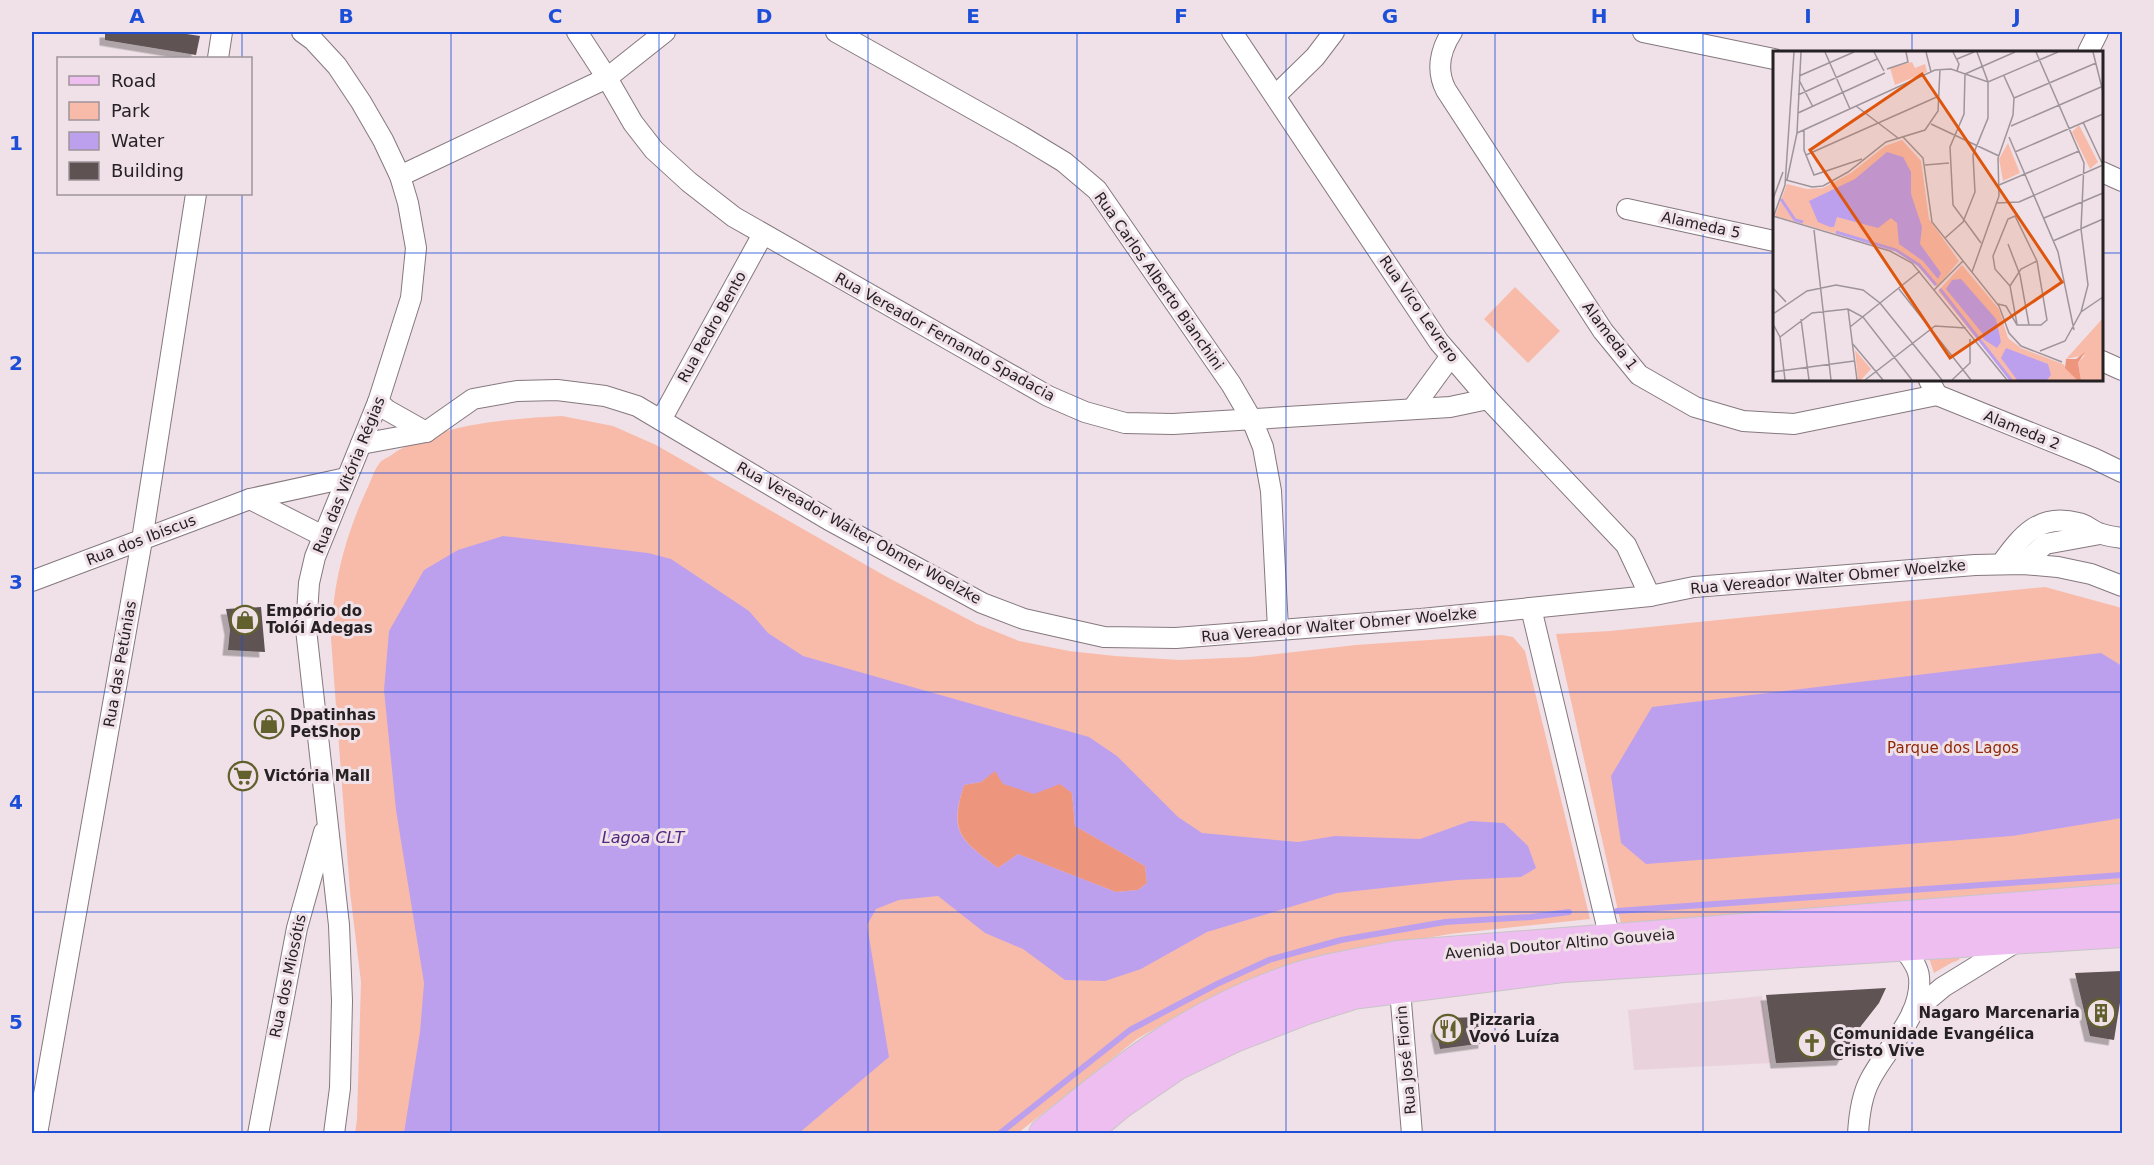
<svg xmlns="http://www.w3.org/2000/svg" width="2154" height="1165" font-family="'DejaVu Sans',sans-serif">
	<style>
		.built { fill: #e9d2dc }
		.green { fill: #f8bbaa }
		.forest { fill: #ee967d }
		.water { fill: #bda0ed; fill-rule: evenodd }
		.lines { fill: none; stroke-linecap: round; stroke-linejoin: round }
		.stream { stroke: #bda0ed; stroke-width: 6 }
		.building { fill: #5f5253; filter: url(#shadow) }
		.street-casing { stroke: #85787e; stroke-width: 22 }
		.primary-casing { stroke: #c7c5c6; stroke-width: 34 }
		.street { stroke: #fff; stroke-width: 20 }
		.primary { stroke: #eebef1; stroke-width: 32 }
		.grid { fill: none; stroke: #1d4ed8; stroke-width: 1.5; stroke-opacity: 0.55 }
		.labels { text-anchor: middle; stroke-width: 6; stroke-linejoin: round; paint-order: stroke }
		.street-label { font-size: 15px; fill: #262123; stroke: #efe1e7 }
		.poi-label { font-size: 15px; font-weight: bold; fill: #262123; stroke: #efe1e7; text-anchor: start }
		.park-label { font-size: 15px; fill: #8f2908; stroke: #efe1e7 }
		.water-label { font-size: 16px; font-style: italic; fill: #51277f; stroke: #efe1e7 }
		.inset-river { fill: none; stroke: #bda0ed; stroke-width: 3 }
		.inset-road { fill: none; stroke: #9f9499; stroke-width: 1.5 }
		.view { fill: #de560d; fill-opacity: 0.15; stroke: #de560d; stroke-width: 3 }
		.inset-edge { fill: none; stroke: #262123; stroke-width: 3 }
		.neatline { fill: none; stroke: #1d4ed8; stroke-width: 2 }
		.grid-label { font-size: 20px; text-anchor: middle; font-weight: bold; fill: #1d4ed8 }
	</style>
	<defs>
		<filter id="shadow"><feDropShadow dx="-5.5" dy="5.5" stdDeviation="0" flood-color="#0004"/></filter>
	</defs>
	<rect width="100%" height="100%" fill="#efe1e7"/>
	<path class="built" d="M1762,996L1771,1063L1634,1070L1628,1010Z"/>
	<g class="green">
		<path d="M1515,287L1560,331L1528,363L1484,319Z"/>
		<path d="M562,416L613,426L656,445L887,577L977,624L1019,641L1069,651L1115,656L1179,660L1250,657L1356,645L1502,635L1513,637L1525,651L1590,919L1450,934L1326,955L1238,985L1182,1013L1137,1039L1018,1133L355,1134L357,1119L361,982L350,892L331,639C332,586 345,536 367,489C371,481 374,470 379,464C381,460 387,458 390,456C436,424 507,419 562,416Z"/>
		<path d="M2045,587L2122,608V886L1621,924L1556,634L1610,631Z"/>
		<path d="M1960,956L1959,960L1951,963L1934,973L1929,958Z"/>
	</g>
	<path class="forest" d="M995,770L1061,784L1072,793L1075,826L1145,866L1147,883L1138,890L1116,892L1018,854L998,868C961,840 949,833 964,785L981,782Z"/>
	<g class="water">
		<path d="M503,536L648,553L671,559L749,611L768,633L803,656L1089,737L1117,756L1178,817L1202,833L1298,842L1335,836L1420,839L1470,821L1504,823L1528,846L1536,868L1521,877L1457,880L1337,893L1207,932L1141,969L1105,981L1065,980L1023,949L985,933L938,896L899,900L876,909L867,925L889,1057L799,1133H404L420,1032L424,983L396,810L384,690L389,631L424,570L458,550ZM995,771L1003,784L1034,794L1060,784L1072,793L1075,826L1145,866L1147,883L1138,890L1116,892L1018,854L998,868C961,840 948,833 964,785L981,782Z"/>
		<path d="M2101,653L2122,666V818L2012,836L1646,864L1621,843L1611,776L1652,707Z"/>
	</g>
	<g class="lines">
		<g class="stream">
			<path d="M1617,911L2122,875"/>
			<path d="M999,1134L1130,1030L1217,984L1269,960L1341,940L1445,922L1531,917L1569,912"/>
		</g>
	</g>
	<g class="building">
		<path d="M105,32H173L200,36L196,55L105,40Z"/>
		<path d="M261,607L265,652L228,650L230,630L226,609Z"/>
		<path d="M2122,971V990L2114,1040L2090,1036L2075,973Z"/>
		<path d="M1886,988L1879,1003L1861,1026L1842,1060L1776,1063L1766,995Z"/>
		<path d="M1481,1017L1484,1043L1440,1049L1436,1030L1440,1021L1447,1018Z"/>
	</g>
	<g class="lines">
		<g class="street-casing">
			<g id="street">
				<path d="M302,32L313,40L337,66L361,102L383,140L400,176L408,203L416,248L411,298L378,402L315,557L309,583L306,629L339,925L342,1001L340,1088L334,1134"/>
				<path d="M577,32L607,78L633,123L654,150L689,182L734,217L1048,396L1085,412L1125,423L1173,424L1450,407L1488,399"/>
				<path d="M836,32L1021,136L1064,162L1097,190L1231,384L1252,420L1263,447L1271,491L1278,629"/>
				<path d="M1232,32L1439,342L1488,399L1626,545L1650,596"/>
				<path d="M1452,32C1440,50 1436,71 1446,90L1603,331L1639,375L1695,407L1743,421L1794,424L1937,395"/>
				<path d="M1643,32L1774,59"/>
				<path d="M2088,52L2098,32"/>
				<path d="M218,58L222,32"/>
				<path d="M1276,95L1315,57L1334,32"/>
				<path d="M2102,172L2122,181"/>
				<path d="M400,176L607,78L665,32"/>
				<path d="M1627,209L1774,241"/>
				<path d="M2102,361L2122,370"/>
				<path d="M1929,380L1937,395L2093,458L2122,472"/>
				<path d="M378,402L387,410L426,432"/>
				<path d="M1413,408L1451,356"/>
				<path d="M661,420L763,234"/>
				<path d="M361,444L426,432L473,399L517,391L557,390L605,396L637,406L829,520L982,603L1024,619L1104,637L1176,638L1421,619L1650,596L1694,587L1975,565L2023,564L2058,567L2091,574L2122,586"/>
				<path d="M250,499L323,536"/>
				<path d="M2001,564C2022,535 2039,513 2078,523C2086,524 2092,531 2099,533C2106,536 2115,537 2122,538"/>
				<path d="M2023,564L2045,544L2100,534"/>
				<path d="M32,581L250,499L346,478"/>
				<path d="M1531,608L1610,939L1607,949"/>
				<path d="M1399,978L1412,1134"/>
				<path d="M1912,1013L1943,987L2016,942"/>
				<path d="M37,1134L142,540L196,194"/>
				<path d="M258,1134L297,928L324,832"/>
				<path d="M1858,1134C1859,1116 1862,1095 1870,1080C1886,1048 1923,1016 1919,977C1918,965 1908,955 1901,945"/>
			</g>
		</g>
		<g class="primary-casing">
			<g id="primary">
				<path d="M1045,1134C1126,1066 1198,1011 1300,978C1331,968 1366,964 1398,957L2122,900"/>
				<path d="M1082,1134L1119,1103L1176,1064L1234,1036L1306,1008L1353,993L1564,966L2122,931"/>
			</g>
		</g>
		<use href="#street" class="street"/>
		<use href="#primary" class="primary"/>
	</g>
	<path class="grid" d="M242,32V58M451,32V1134M659,32V1134M868,32V1134M1077,32V1134M1286,32V1134M1495,32V1134M1703,32V1134M1912,32V52M242,194V1134M32,253H1774M2102,253H2122M1912,380V1134M32,473H2122M32,692H2122M32,912H2122"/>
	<defs>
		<g id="shop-ring" transform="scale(1.5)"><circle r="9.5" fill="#efe1e7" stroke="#62602d" stroke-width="1.5"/><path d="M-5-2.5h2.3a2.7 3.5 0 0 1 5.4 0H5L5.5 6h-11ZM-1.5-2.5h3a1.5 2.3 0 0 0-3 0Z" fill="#62602d"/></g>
		<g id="supermarket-ring" transform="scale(1.5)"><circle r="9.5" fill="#efe1e7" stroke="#62602d" stroke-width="1.5"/><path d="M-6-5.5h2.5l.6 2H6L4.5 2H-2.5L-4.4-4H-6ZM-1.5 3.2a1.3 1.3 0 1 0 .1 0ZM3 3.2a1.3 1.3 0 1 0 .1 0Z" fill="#62602d"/></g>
		<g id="building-ring" transform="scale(1.5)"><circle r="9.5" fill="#efe1e7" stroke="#62602d" stroke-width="1.5"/><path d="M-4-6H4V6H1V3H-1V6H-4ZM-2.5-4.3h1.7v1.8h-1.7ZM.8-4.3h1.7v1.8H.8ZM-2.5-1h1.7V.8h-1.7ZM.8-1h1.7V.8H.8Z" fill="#62602d"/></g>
		<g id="restaurant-ring" transform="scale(1.5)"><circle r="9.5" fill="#efe1e7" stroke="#62602d" stroke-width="1.5"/><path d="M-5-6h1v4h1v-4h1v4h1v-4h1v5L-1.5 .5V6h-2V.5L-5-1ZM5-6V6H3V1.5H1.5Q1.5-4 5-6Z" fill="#62602d"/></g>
		<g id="church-ring" transform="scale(1.5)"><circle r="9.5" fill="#efe1e7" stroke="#62602d" stroke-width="1.5"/><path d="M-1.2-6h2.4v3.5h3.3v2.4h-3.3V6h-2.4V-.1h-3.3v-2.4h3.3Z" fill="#62602d"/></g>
	</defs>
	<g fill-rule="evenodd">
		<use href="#shop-ring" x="245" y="620"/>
		<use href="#shop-ring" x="269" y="724"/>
		<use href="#supermarket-ring" x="243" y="776"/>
		<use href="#building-ring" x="2101" y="1013"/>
		<use href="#restaurant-ring" x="1448" y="1029"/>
		<use href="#church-ring" x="1812" y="1043"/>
	</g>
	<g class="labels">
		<g class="street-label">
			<text transform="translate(1701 225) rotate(12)" y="5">Alameda 5</text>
			<text transform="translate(1159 281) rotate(55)" y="5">Rua Carlos Alberto Bianchini</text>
			<text transform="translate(1419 309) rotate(55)" y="5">Rua Vico Levrero</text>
			<text transform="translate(712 327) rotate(-61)" y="5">Rua Pedro Bento</text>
			<text transform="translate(1610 336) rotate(53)" y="5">Alameda 1</text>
			<text transform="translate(945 337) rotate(29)" y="5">Rua Vereador Fernando Spadacia</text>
			<text transform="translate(2022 430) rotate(22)" y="5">Alameda 2</text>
			<text transform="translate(349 475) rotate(-68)" y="5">Rua das Vitória Régias</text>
			<text transform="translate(859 533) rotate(29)" y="5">Rua Vereador Walter Obmer Woelzke</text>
			<text transform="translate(141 540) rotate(-21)" y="5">Rua dos Ibiscus</text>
			<text transform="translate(1828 577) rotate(-5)" y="5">Rua Vereador Walter Obmer Woelzke</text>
			<text transform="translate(1339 625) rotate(-5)" y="5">Rua Vereador Walter Obmer Woelzke</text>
			<text transform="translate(120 664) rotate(-80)" y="5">Rua das Petúnias</text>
			<text transform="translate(1560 944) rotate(-5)" y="5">Avenida Doutor Altino Gouveia</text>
			<text transform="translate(288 976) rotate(-78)" y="5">Rua dos Miosótis</text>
			<text transform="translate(1406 1060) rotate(-95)" y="5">Rua José Fiorin</text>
		</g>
		<g class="poi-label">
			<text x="266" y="616">Empório do<tspan x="266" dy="17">Tolói Adegas</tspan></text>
			<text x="290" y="720">Dpatinhas<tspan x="290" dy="17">PetShop</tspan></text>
			<text x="264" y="781">Victória Mall</text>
			<text x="2080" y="1018" text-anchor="end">Nagaro Marcenaria</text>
			<text x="1469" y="1025">Pizzaria<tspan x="1469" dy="17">Vovó Luíza</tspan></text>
			<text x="1833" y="1039">Comunidade Evangélica<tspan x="1833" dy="17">Cristo Vive</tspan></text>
		</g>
		<g class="park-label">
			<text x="1953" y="753">Parque dos Lagos</text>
		</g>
		<g class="water-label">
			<text x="643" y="843">Lagoa CLT</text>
		</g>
	</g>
	<g transform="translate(1773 51)">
		<rect width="330" height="330" fill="#efe1e7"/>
		<path d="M139,11L142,17L152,13L154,21L122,34L117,17ZM306,74L325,111L317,118L299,81ZM129,89L148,110L156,168L186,210L164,236L143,213L123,200L2,165L14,133L34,138L50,137L78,122L112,95ZM235,92L247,122L230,130L226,108ZM189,214L226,258L235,287L248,297L290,313L304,329H237L165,240ZM330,267V329H308L305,312L312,304L293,308ZM82,299L98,318L88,329H85Z" fill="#f8bbaa"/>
		<path d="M312,301L305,312L308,329H304L292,317L293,308H303Z" fill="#ee967d"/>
		<path d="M114,101L130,106L138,121V143L149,176L147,193L168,222L165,228L150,210L126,193L124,172L118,167L105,177L64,166L61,176H57L45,171L36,150L82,128ZM188,228L223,268L228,291L224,297L210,288V283L173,238L179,229ZM233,297L275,313L278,324L274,329H244L228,307Z" fill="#bda0ed"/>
		<path class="inset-river" d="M8,148L22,169L30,171M63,181L123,199L146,214L163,234M167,238L238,329"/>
		<path class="inset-road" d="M52,1L77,58M101,1L111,20M153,1L158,21M180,1L186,13L184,20M263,1L311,112L308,178L315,234L308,261M320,1L330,41M184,8L201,1M114,18L135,11L133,1M26,25L81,1M26,29L40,56M25,44L104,8M241,47L323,12M83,55L125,87M25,62L112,22M310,71L330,114M158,73L226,105M238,75L328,36M31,79V99L41,124L89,108M24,82L162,19L178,18L215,31L285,1M130,86L150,107L159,171L226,255L236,282L248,295L289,311M236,86L285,201L301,279M242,101L330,63M33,104L166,45M152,114L176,112M13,129L39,136L50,135L75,121L113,91L152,79L165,60L167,18M14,129L24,82L28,1M226,134L306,100M0,148L10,121M223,152L246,151L330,114M0,165L117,200L139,212L234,329M0,167L12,134L21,1M271,167L330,142M41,179L58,329M172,187L190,171L202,141L200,104L215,67V31L204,1M280,190L330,168M208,192L180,154L177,96L191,63L192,23L242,1M235,193L247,224L256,274M199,221L226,145L225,107L240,64L241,47L231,25M0,237L13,251M126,238L198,329M161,239L190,210M225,253L233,255L244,274H268L274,269L264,210L242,165L235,168L220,205L222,218L237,235M75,258L84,329M0,263L34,240L63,234L90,239L107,252L169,329M28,268L36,329M0,273L7,286L12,329M244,273L237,235L248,218L264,210M77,276L147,220M7,286L39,262L75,258L90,266L139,329M79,292L110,329M267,300L292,290L308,261L330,246M0,321L81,310M92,329L162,275L193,277M179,329L197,312V288"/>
		<path class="view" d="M149,23L289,231L177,307L37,99Z"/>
		<rect width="330" height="330" class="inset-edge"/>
	</g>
	<rect width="2154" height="1165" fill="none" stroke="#efe1e7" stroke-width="66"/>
	<rect x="57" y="57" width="195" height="138" fill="#efe1e7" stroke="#9f9499" stroke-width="1.5"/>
	<rect x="69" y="76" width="30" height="9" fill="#eebef1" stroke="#9f9499" stroke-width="1.5"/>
	<text x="111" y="87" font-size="18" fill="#262123">Road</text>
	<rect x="69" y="102" width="30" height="18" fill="#f8bbaa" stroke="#9f9499" stroke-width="1.5"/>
	<text x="111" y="117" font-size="18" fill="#262123">Park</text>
	<rect x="69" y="132" width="30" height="18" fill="#bda0ed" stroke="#9f9499" stroke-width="1.5"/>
	<text x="111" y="147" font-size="18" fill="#262123">Water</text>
	<rect x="69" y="162" width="30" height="18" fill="#5f5253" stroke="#9f9499" stroke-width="1.5"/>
	<text x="111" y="177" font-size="18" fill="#262123">Building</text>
	<rect x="33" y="33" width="2088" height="1099" class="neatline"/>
	<g class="grid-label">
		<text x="137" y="23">A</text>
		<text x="346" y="23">B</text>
		<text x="555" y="23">C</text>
		<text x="764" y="23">D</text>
		<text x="973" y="23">E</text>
		<text x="1181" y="23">F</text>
		<text x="1390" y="23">G</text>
		<text x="1599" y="23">H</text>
		<text x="1808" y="23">I</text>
		<text x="2017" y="23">J</text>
		<text x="16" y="150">1</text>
		<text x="16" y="370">2</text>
		<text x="16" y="589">3</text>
		<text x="16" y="809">4</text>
		<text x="16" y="1029">5</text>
	</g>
</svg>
